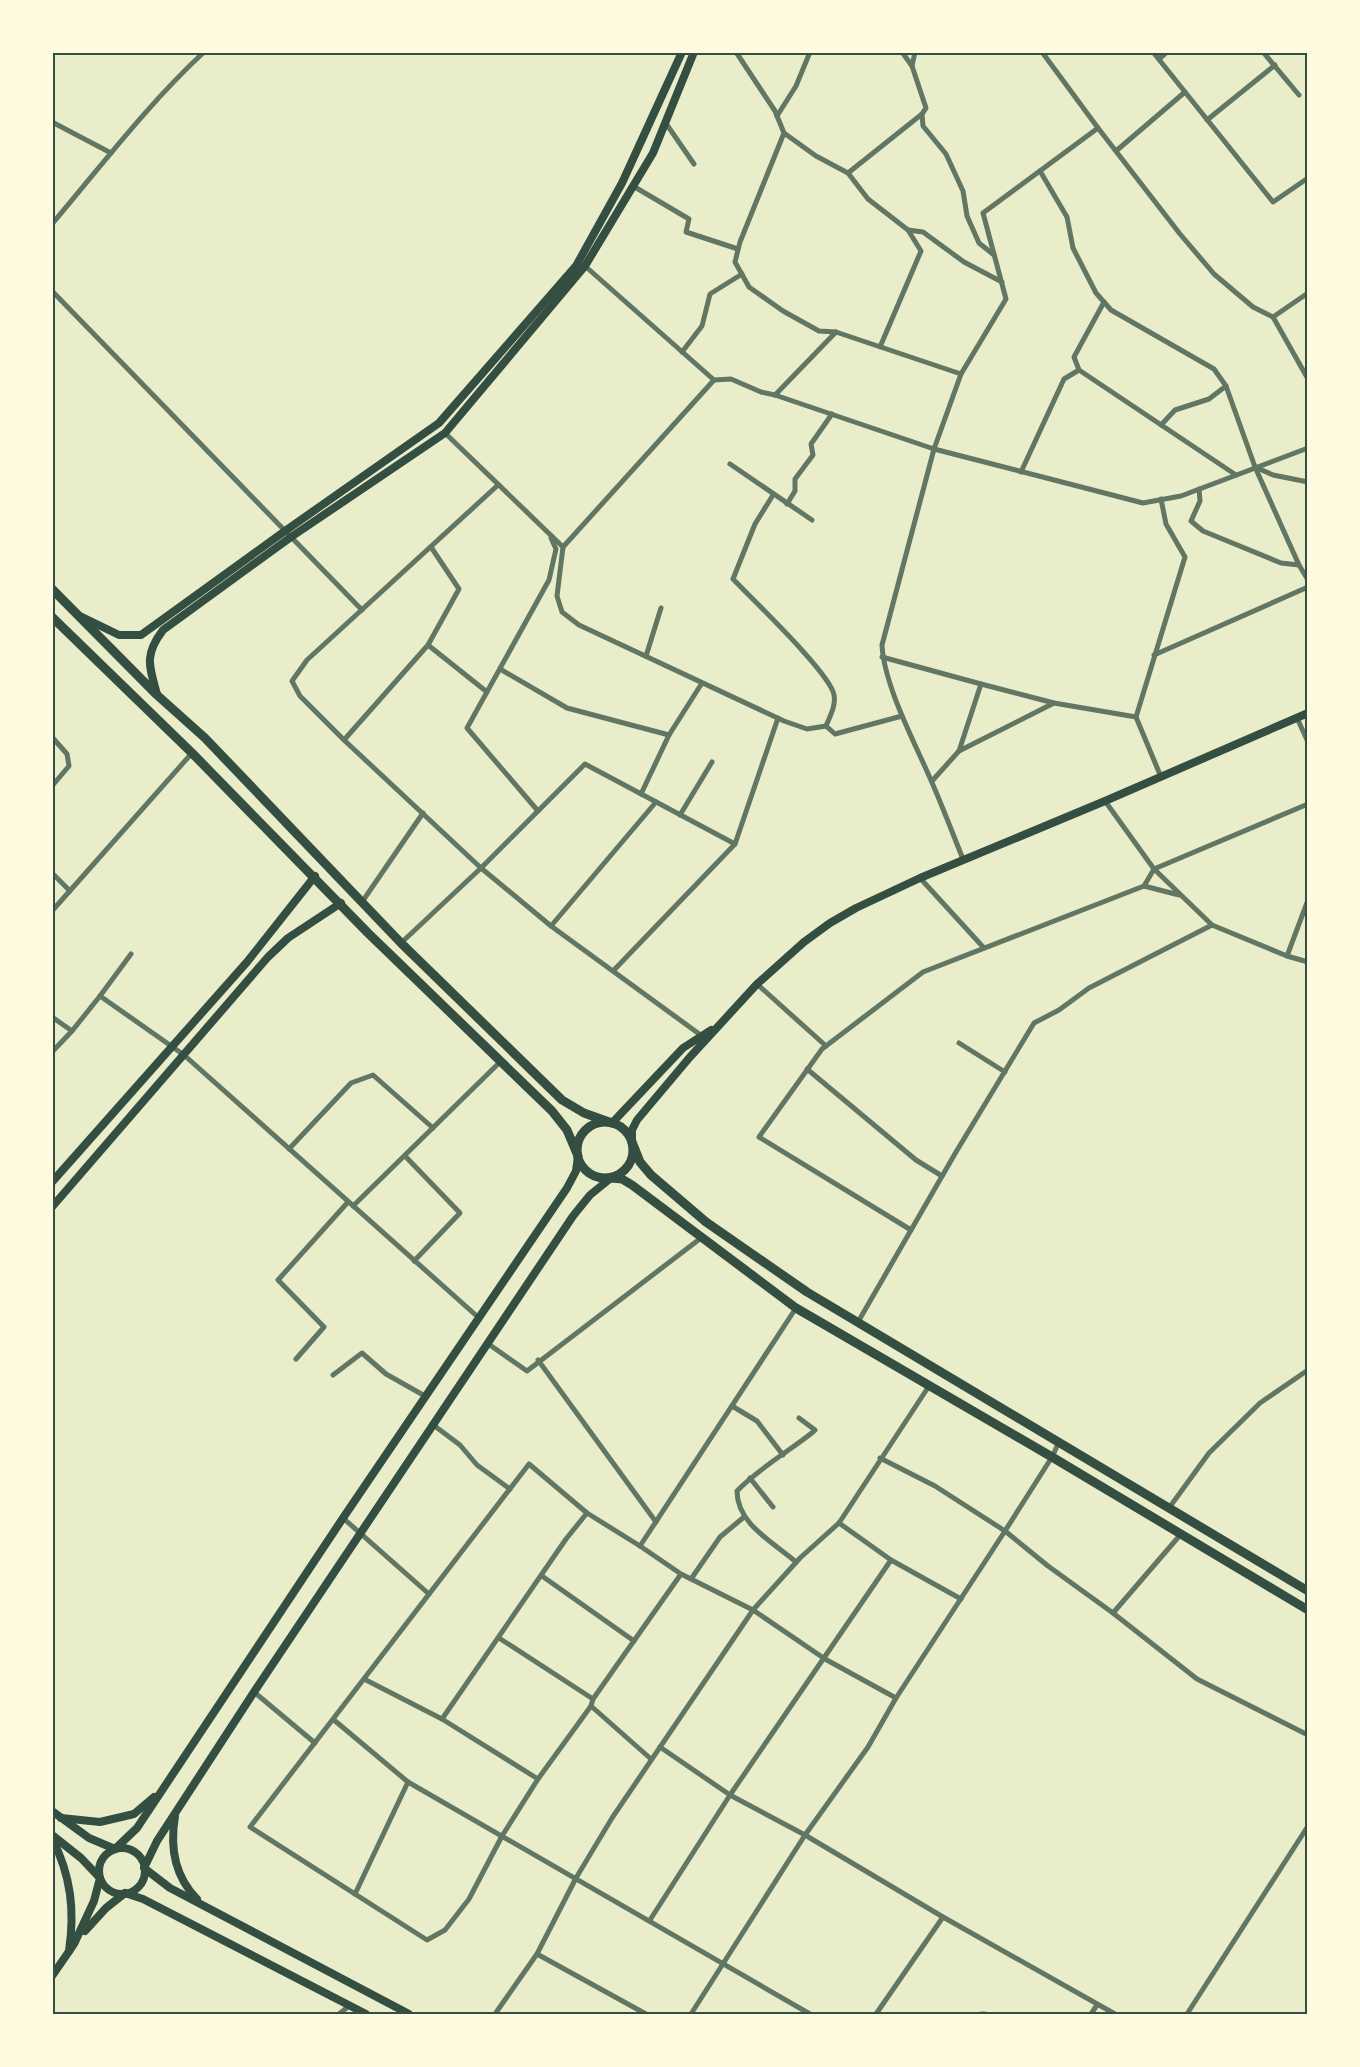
<svg xmlns="http://www.w3.org/2000/svg" width="1360" height="2067" font-family="Figtree,sans-serif">
	<style>
		.lines { fill: none; stroke-linecap: round; stroke-linejoin: round }
		.minor { stroke: #617663; stroke-width: 5 }
		.secondary { stroke: #344e41; stroke-width: 8 }
		.primary { stroke: #344e41; stroke-width: 8 }
		.trunk { stroke: #344e41; stroke-width: 9 }
		.neatline { fill: none; stroke: #344e41; stroke-width: 2 }
	</style>
	<rect width="100%" height="100%" fill="#e9edc9"/>
	<g class="lines">
		<g class="minor">
			<path d="M736,52L775,111L784,133"/>
			<path d="M902,52L912,66"/>
			<path d="M1042,52L1098,128"/>
			<path d="M1153,52L1273,202L1308,178"/>
			<path d="M1263,52L1299,95"/>
			<path d="M1159,59L1167,52"/>
			<path d="M922,114L923,126L946,154L963,191L967,216L979,243L994,255"/>
			<path d="M777,116L796,86L810,52"/>
			<path d="M1207,120L1275,65"/>
			<path d="M52,122L111,153"/>
			<path d="M665,122L694,164"/>
			<path d="M1116,151L1185,92"/>
			<path d="M1040,171L1067,217L1073,248L1096,293L1111,310L1214,369L1226,386L1255,467L1299,565L1308,580"/>
			<path d="M848,173L922,114L926,108L912,66L915,52"/>
			<path d="M633,186L689,219L686,232L738,249"/>
			<path d="M52,224C101,166 148,104 204,52"/>
			<path d="M908,230L923,232L964,262L1002,282"/>
			<path d="M52,291L362,610"/>
			<path d="M1104,302L1074,357L1079,370L1236,475"/>
			<path d="M1273,317L1308,293"/>
			<path d="M880,347L921,251L908,230L868,199L848,173L816,156L784,133L740,242L735,262L749,287L783,311L819,331L836,332L961,374"/>
			<path d="M682,352L702,326L710,294L742,274"/>
			<path d="M714,380L731,379L761,392L775,395L934,449L961,374L1006,299L983,213L1098,128L1180,234L1214,274L1253,307L1273,317L1308,379"/>
			<path d="M775,395L836,332"/>
			<path d="M1161,425L1175,410L1209,399L1226,386"/>
			<path d="M445,433L563,547L714,380L585,266"/>
			<path d="M730,464L812,520"/>
			<path d="M1255,467L1273,475L1308,482"/>
			<path d="M1021,472L1064,379L1079,370"/>
			<path d="M498,485L307,660L292,681L300,696L344,740L481,868L585,764L735,844L614,970"/>
			<path d="M1199,489L1200,501L1191,521L1203,531L1281,563L1299,565"/>
			<path d="M787,504L795,491V479L813,455L811,444L832,414"/>
			<path d="M563,547L557,596L562,612L579,625L784,721L807,729L826,726C830,716 836,706 834,695C831,674 751,598 733,579L755,524L773,495"/>
			<path d="M428,645L487,692"/>
			<path d="M1154,655L1308,587"/>
			<path d="M646,656L661,608"/>
			<path d="M882,657L981,684L959,751L932,781"/>
			<path d="M500,669L567,708L669,735L702,683"/>
			<path d="M981,684L1054,703L1136,717"/>
			<path d="M1297,718L1308,742"/>
			<path d="M826,726L835,734L902,716"/>
			<path d="M52,737L67,754L69,766L52,786"/>
			<path d="M344,740L428,645L459,589L431,547"/>
			<path d="M959,751L1054,703"/>
			<path d="M1161,777L1136,717L1185,557L1166,524L1161,499"/>
			<path d="M641,794L669,735"/>
			<path d="M1105,801L1154,869L1212,925"/>
			<path d="M538,811L467,728L549,580L556,549L551,538"/>
			<path d="M680,815L712,762"/>
			<path d="M735,844L778,718"/>
			<path d="M963,859C952,832 942,805 930,778C914,741 884,685 882,645L934,449L1143,503L1181,496L1308,448"/>
			<path d="M52,873L70,891"/>
			<path d="M920,878L984,948"/>
			<path d="M1144,886L1154,869L1308,804"/>
			<path d="M362,902L423,813"/>
			<path d="M52,911L192,753"/>
			<path d="M551,926L656,802"/>
			<path d="M401,943L481,868L551,926L702,1036"/>
			<path d="M1287,956L1308,900"/>
			<path d="M757,984L826,1046"/>
			<path d="M100,996L131,954"/>
			<path d="M52,1017L72,1031L52,1052"/>
			<path d="M72,1031L100,996L184,1055L479,1318"/>
			<path d="M959,1043L1005,1072"/>
			<path d="M807,1069L916,1160L942,1176"/>
			<path d="M289,1149L351,1083L373,1075L433,1128"/>
			<path d="M405,1156L460,1213L414,1261"/>
			<path d="M353,1206L500,1062"/>
			<path d="M911,1230L759,1137L822,1049L923,972L1144,886L1179,895"/>
			<path d="M858,1322L956,1152L1034,1023L1059,1010L1089,988L1212,925L1287,956L1308,962"/>
			<path d="M487,1343L527,1371L701,1238"/>
			<path d="M296,1359L324,1327L278,1280L348,1202"/>
			<path d="M538,1360L656,1522"/>
			<path d="M333,1375L362,1353L386,1374L425,1396"/>
			<path d="M732,1406L757,1421L783,1455"/>
			<path d="M432,1424L460,1445L477,1465L510,1489"/>
			<path d="M880,1458L935,1486L1005,1531L1048,1566L1113,1613L1197,1679L1308,1735"/>
			<path d="M750,1478L773,1507"/>
			<path d="M1169,1508L1209,1453L1260,1403L1308,1370"/>
			<path d="M343,1518L429,1594"/>
			<path d="M839,1523L891,1560L961,1599"/>
			<path d="M640,1546L796,1308"/>
			<path d="M796,1562C773,1542 737,1524 737,1491C759,1468 788,1452 813,1432L815,1430L799,1418"/>
			<path d="M681,1574L593,1699L591,1706L538,1779L502,1836L469,1899L445,1930L427,1940L250,1827L529,1464L587,1513L640,1546L681,1574L753,1610L825,1659L896,1698"/>
			<path d="M542,1576L634,1641"/>
			<path d="M691,1579L720,1537L744,1517"/>
			<path d="M1113,1613L1181,1534"/>
			<path d="M499,1638L593,1699"/>
			<path d="M364,1679L442,1719L538,1779"/>
			<path d="M254,1692L315,1743"/>
			<path d="M591,1706L651,1759"/>
			<path d="M442,1719L566,1539L587,1513"/>
			<path d="M334,1720L408,1782L810,2014"/>
			<path d="M660,1747L730,1795L805,1835L943,1917L1115,2014"/>
			<path d="M355,1894L408,1782"/>
			<path d="M650,1920L730,1795L891,1560"/>
			<path d="M537,1954L646,2014"/>
			<path d="M339,2014L349,2006"/>
			<path d="M495,2014L537,1954L576,1878L612,1818L753,1610L800,1558L839,1523L929,1386"/>
			<path d="M691,2014L805,1835L868,1747L896,1698L1005,1531L1052,1457L1059,1442"/>
			<path d="M876,2014L943,1917"/>
			<path d="M981,2014H985"/>
			<path d="M1091,2014L1097,2005"/>
			<path d="M1187,2014L1308,1826"/>
		</g>
		<g class="secondary">
			<path d="M80,616L119,635H141L285,531L439,423L576,266L622,183L682,52"/>
			<path d="M157,694C149,666 144,655 163,630L291,537L445,433L585,266L653,153L694,52"/>
			<path d="M52,1182L247,962L315,876"/>
			<path d="M52,1207L268,957L288,938L341,903"/>
			<path d="M52,1811L89,1838L115,1849"/>
			<path d="M52,1835L81,1858L100,1878L94,1901L74,1944"/>
			<path d="M52,1838C71,1876 75,1910 69,1951"/>
			<path d="M85,1931L106,1908L125,1893"/>
			<path d="M52,1976L72,1947"/>
		</g>
		<g class="primary">
			<path d="M612,1123L683,1048L711,1030"/>
			<path d="M632,1142V1130L637,1120L690,1057L757,984L804,942L830,923L856,908L920,878L1105,801L1308,713"/>
			<path d="M175,1816C170,1846 174,1876 197,1899"/>
			<path d="M61,1818L100,1822L134,1814L154,1797"/>
			<circle cx="122" cy="1871" r="23"/>
			<path d="M115,1849L137,1828L343,1518L567,1188L576,1171L578,1156"/>
			<path d="M125,1893L143,1899L366,2014"/>
			<path d="M409,2014L170,1888L144,1868L157,1841L254,1692L573,1216L590,1195L611,1178"/>
		</g>
		<g class="trunk">
			<path d="M52,589L157,695L205,738L401,943L562,1100L584,1113L612,1123"/>
			<path d="M52,617L192,753L368,933L552,1111L567,1130L578,1156"/>
			<circle cx="605" cy="1150" r="28"/>
			<path d="M632,1142L640,1162L651,1175L706,1222L807,1292L1308,1591"/>
			<path d="M611,1178L622,1179L632,1185L796,1308L1052,1457L1308,1610"/>
		</g>
	</g>
	<rect width="1360" height="2067" fill="none" stroke="#fefae0" stroke-width="108"/>
	<rect x="54" y="54" width="1252" height="1959" class="neatline"/>
</svg>
